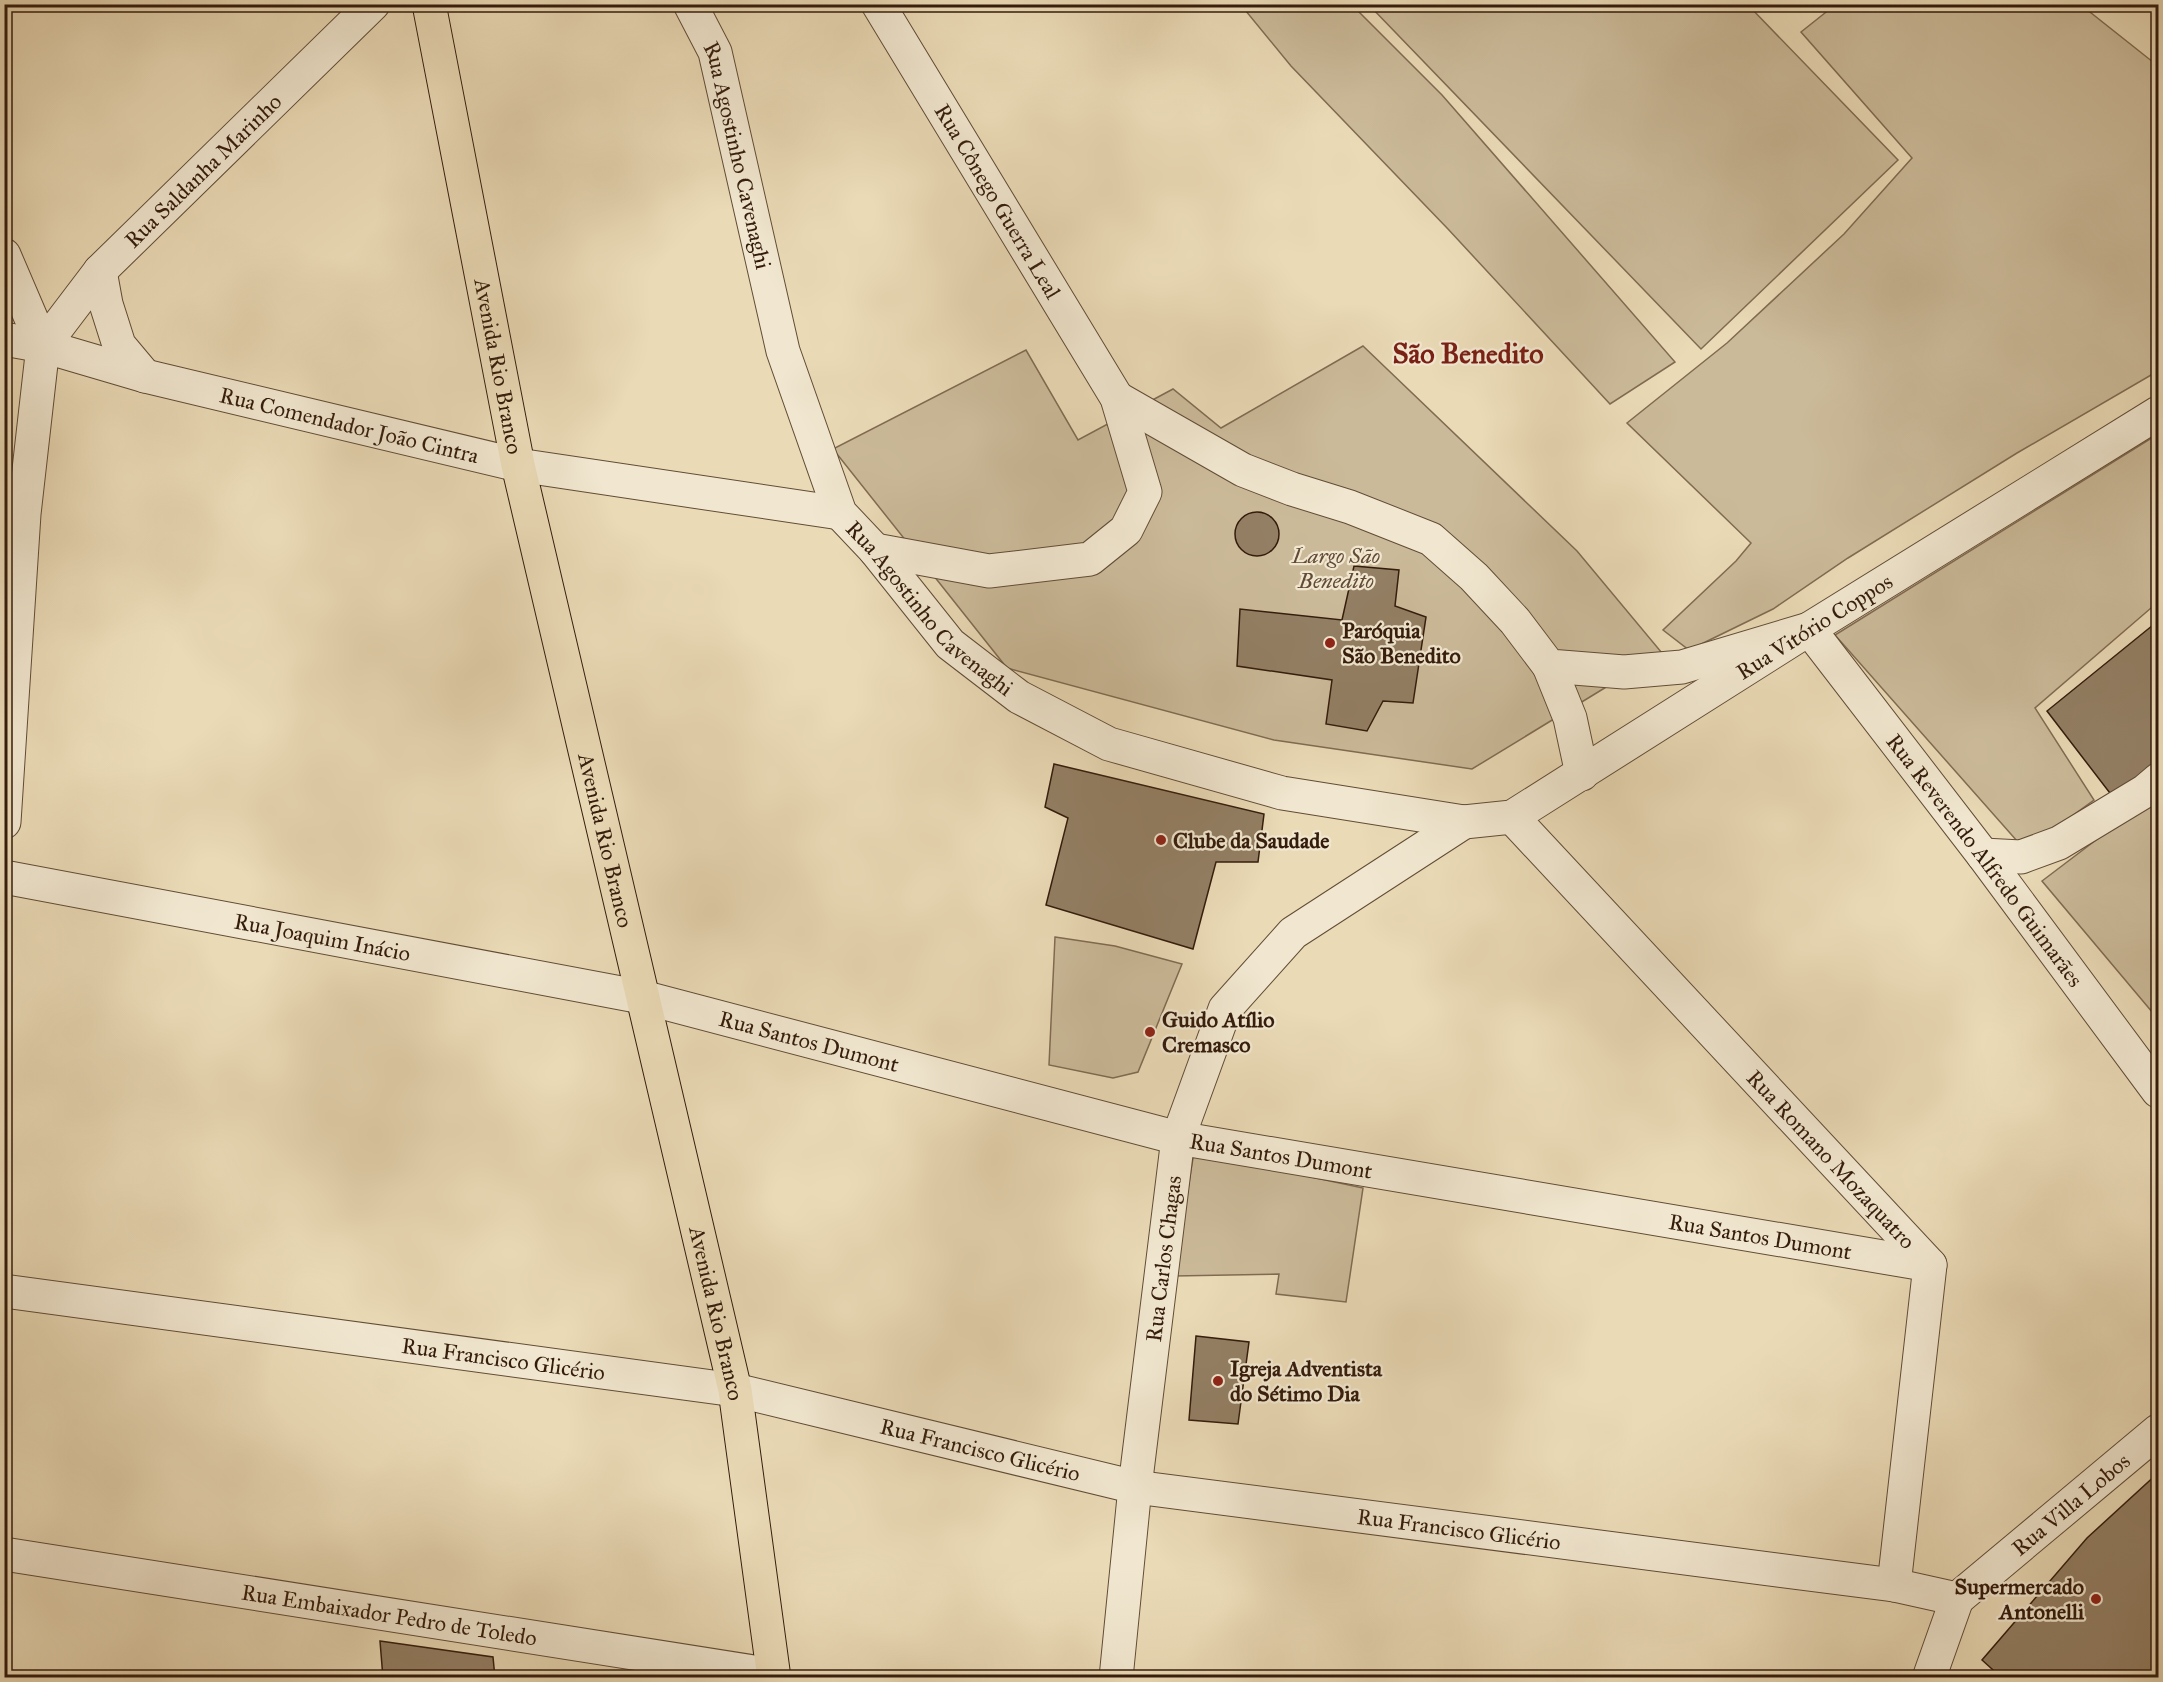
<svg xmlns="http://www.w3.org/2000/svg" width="2163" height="1682" font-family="'IM FELL Great Primer',serif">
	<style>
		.green { fill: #cbba99; stroke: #806b52; stroke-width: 1.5 }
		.building { fill: #937f64; stroke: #341c0c; stroke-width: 1.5 }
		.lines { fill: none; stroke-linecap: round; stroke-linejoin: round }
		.minor-casing { stroke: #624c36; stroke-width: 35 }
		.major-casing { stroke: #341c0c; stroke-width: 35 }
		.minor { stroke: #f1e7d0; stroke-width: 33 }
		.major { stroke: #eadab6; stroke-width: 33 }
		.poi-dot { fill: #8f2418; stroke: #f1e7d0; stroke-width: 2 }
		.labels { text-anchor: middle; stroke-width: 4.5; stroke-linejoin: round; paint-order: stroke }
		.street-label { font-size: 22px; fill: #341c0c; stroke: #f1e7d0 }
		.park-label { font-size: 22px; font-style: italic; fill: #614b36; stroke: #f1e7d0 }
		.poi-label { font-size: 22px; font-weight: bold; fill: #341c0c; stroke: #f1e7d0; text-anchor: start }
		.district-label { font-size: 28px; font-weight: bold; fill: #7a1f14; stroke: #f1e7d0 }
	</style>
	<rect width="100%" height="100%" fill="#eadab6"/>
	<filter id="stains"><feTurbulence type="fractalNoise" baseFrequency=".00333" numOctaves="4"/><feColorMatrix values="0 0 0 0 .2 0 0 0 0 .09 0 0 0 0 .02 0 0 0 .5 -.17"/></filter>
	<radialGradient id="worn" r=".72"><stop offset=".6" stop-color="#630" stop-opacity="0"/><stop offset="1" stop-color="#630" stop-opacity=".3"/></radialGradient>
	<g class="green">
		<path d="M1241,5H1352L1442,95L1675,362L1610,404L1448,229L1291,66Z"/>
		<path d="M1369,5H1748L1898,160L1701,349Z"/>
		<path d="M1835,5H2081L2158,66V371L2017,453L1848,558L1773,609L1689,650L1663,630L1736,561L1751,543L1627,423L1727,343L1844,234L1912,158L1801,32Z"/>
		<path d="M1363,346L1577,551L1662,653L1472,769L1274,740L1007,668L833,449L1026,350L1078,440L1173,389L1221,428Z"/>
		<path d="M2158,434V602L2035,708L2094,800L2025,850L1835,635Z"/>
		<path d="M2158,793V1019L2042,881Z"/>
		<path d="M1055,937L1115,946L1182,964L1138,1072L1113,1078L1049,1065Z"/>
		<path d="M1194,1152L1363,1188L1346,1302L1276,1294L1279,1274L1174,1276Z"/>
	</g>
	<g class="building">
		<circle cx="1257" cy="534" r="22"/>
		<path d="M1354,566L1399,570L1395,606L1426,617L1413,703L1383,701L1367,731L1326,724L1332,680L1237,666L1240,609L1342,620Z"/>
		<path d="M2158,621V768L2116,801L2047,711Z"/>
		<path d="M1054,764L1264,814L1258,862H1216L1193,949L1046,905L1068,818L1045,807Z"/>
		<path d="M1196,1336L1249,1342L1238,1424L1189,1420Z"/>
		<path d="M2158,1473V1678H2002L1982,1660L2087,1538Z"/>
		<path d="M380,1641L493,1657L495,1678H383Z"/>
	</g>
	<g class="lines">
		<g class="minor-casing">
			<g id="minor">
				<path id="s1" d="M690,4L715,52L783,351L840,513L875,550L950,644L1019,697L1109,744L1282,793L1464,822L1512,817L1809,629L2158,413"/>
				<path d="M4,255L43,346L24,514L4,822"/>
				<path d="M100,271L106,304L119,345L145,376"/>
				<path id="s2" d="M4,339L43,346L145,376L518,465L840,513"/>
				<path id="s3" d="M43,346L100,271L373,4"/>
				<path id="s4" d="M1117,398L1243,470L1292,489L1350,507L1431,539L1474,577L1515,621L1549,666L1624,672L1682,667L1809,629L1983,855L2158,1091"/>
				<path d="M875,550L989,571L1090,559L1126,530L1145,492L1117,398L878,4"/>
				<path d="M1549,666L1570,718L1582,774"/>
				<path id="s5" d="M1512,817L1930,1265L1894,1585"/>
				<path d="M1983,855L2021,857L2059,843L2145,791L2158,780"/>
				<path id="s6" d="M4,877L642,997L1178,1138L1930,1265"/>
				<path id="s7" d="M4,1291L735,1390L1135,1487L1894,1585L1957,1599"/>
				<path id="s8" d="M4,1554L773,1675"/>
				<path id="s9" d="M1957,1599L2158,1431"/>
				<path id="s10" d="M1116,1678L1135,1487L1178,1138L1225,1009L1293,933L1464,822"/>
				<path d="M1929,1678L1957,1599"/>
			</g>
		</g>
		<g class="major-casing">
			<g id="major">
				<path id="s11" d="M429,4L518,465L735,1390L774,1678"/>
			</g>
		</g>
		<use href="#minor" class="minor"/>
		<use href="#major" class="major"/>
	</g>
	<g class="poi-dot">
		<circle cx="1330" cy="643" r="6"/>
		<circle cx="1161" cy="840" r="6"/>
		<circle cx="1150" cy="1032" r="6"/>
		<circle cx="1218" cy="1381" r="6"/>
		<circle cx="2096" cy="1599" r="6"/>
	</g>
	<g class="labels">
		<g class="street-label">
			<text dy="8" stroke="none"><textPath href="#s1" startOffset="160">Rua Agostinho Cavenaghi</textPath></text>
			<text dy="8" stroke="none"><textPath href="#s3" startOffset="238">Rua Saldanha Marinho</textPath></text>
			<text transform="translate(998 201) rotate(59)" y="8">Rua Cônego Guerra Leal</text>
			<text dy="8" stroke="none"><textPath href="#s11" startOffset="369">Avenida Rio Branco</textPath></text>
			<text dy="8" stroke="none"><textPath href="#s2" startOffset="356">Rua Comendador João Cintra</textPath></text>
			<text dy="8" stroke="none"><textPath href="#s1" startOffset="664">Rua Agostinho Cavenaghi</textPath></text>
			<text dy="8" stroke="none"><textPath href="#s1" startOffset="1662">Rua Vitório Coppos</textPath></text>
			<text dy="8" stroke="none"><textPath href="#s11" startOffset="855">Avenida Rio Branco</textPath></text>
			<text dy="8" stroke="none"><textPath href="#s4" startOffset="1076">Rua Reverendo Alfredo Guimarães</textPath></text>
			<text dy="8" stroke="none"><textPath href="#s6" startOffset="324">Rua Joaquim Inácio</textPath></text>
			<text dy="8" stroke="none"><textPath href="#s6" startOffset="822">Rua Santos Dumont</textPath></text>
			<text dy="8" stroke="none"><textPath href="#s6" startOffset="1308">Rua Santos Dumont</textPath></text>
			<text dy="8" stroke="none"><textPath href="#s5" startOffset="468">Rua Romano Mozaquatro</textPath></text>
			<text dy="8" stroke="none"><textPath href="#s6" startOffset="1794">Rua Santos Dumont</textPath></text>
			<text dy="8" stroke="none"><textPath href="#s10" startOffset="422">Rua Carlos Chagas</textPath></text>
			<text dy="8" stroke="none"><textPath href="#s11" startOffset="1341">Avenida Rio Branco</textPath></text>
			<text dy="8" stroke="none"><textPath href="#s7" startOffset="504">Rua Francisco Glicério</textPath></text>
			<text dy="8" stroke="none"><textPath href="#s7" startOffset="990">Rua Francisco Glicério</textPath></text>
			<text dy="8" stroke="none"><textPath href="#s9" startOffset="148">Rua Villa Lobos</textPath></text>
			<text dy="8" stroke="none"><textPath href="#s7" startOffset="1476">Rua Francisco Glicério</textPath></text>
			<text dy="8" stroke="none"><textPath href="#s8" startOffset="390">Rua Embaixador Pedro de Toledo</textPath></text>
		</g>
		<g class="park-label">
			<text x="1336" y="563">Largo São<tspan x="1336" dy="25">Benedito</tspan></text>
		</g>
		<g class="poi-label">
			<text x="1342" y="638">Paróquia<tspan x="1342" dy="25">São Benedito</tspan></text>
			<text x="1173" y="848">Clube da Saudade</text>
			<text x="1162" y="1027">Guido Atílio<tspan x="1162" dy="25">Cremasco</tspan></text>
			<text x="1230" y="1376">Igreja Adventista<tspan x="1230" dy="25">do Sétimo Dia</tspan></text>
			<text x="2084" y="1594" text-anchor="end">Supermercado<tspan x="2084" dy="25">Antonelli</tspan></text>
		</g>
		<g class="district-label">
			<text x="1468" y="363">São Benedito</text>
		</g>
	</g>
	<rect width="2163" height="1682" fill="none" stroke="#eadab6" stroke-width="24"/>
	<rect x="6" y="6" width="2151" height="1670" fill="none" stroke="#341c0c" stroke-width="3"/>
	<rect x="12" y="12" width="2139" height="1658" fill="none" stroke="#341c0c" stroke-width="1.5"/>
	<rect width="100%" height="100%" filter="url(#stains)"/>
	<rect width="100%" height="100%" fill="url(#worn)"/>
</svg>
